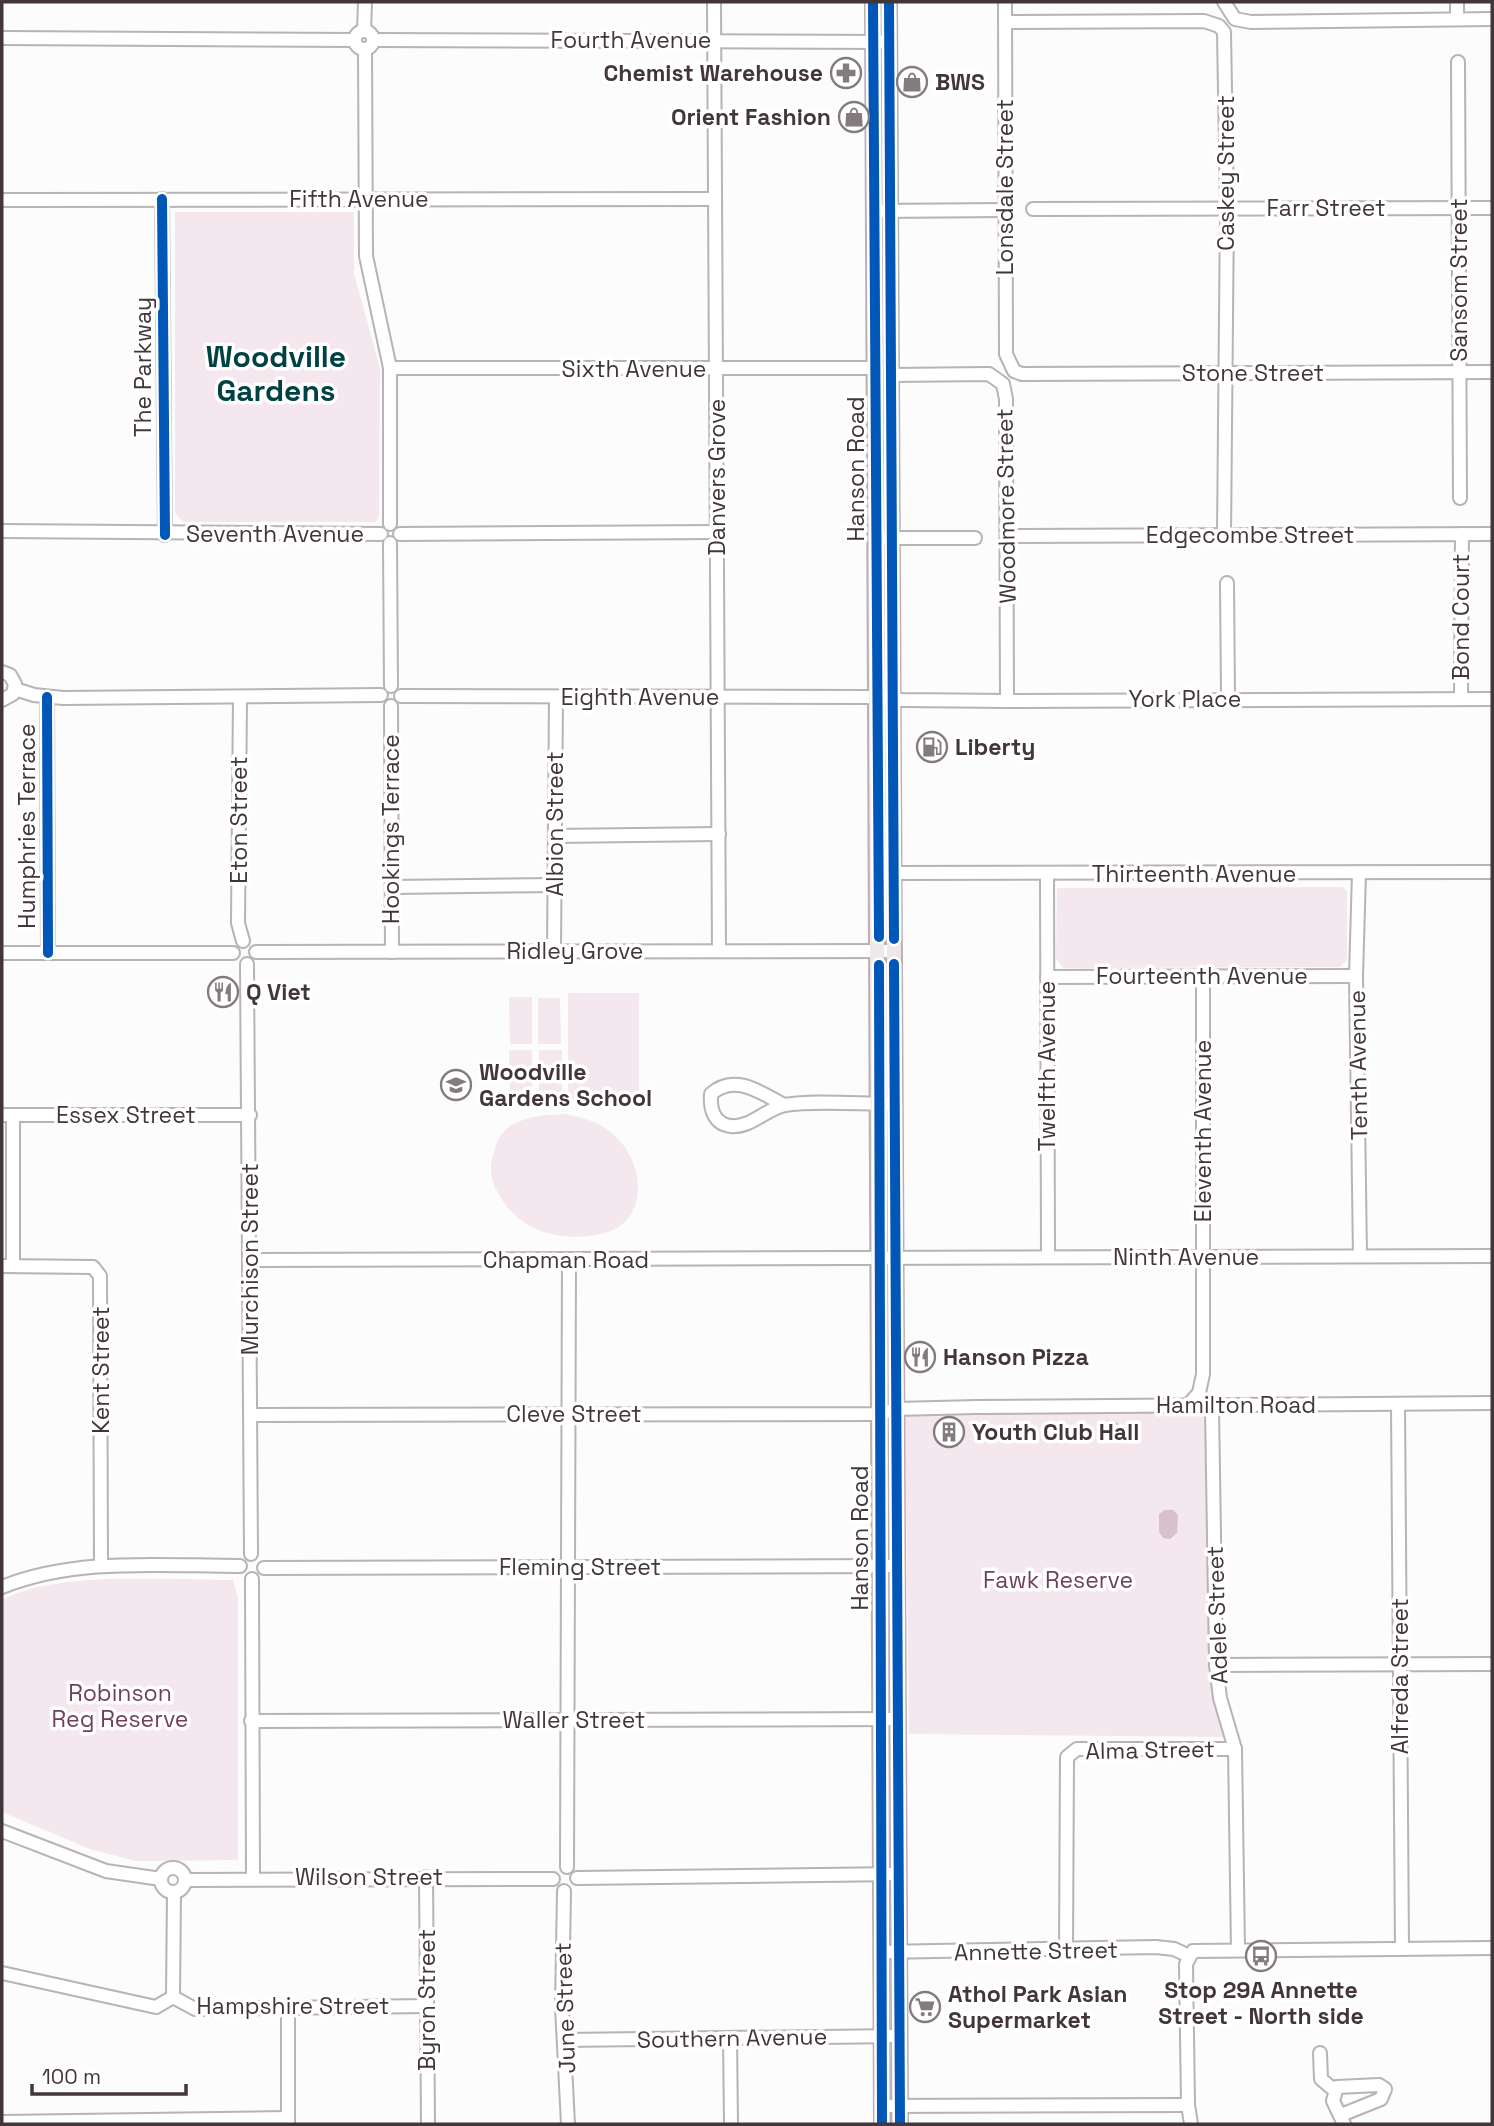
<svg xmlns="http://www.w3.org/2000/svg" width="1494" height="2126" font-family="'Space Grotesk',sans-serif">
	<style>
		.green { fill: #f4e7ee }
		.water { fill: #d8c0cd }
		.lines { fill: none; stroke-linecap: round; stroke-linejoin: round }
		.minor-casing { stroke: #b8b3b6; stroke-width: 16 }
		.major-casing { stroke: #bcaeb7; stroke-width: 18 }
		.minor { stroke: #fefffe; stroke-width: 12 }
		.major { stroke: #eee7ec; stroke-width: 14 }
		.cycleway-casing { stroke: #fff; stroke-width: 15 }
		.cycleway { stroke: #0057b8; stroke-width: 10 }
		.labels { text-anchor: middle; stroke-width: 7; stroke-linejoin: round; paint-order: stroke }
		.street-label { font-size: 23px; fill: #42363c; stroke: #fff }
		.poi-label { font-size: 23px; font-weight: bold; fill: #42363c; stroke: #fff; text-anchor: start }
		.park-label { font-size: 23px; fill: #703f5c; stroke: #fff }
		.district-label { font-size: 30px; font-weight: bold; fill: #004242; stroke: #fff }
	</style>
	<rect width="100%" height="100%" fill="#fbfcfb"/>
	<g class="green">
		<path d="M175,212H354V274L380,368L379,516L376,522H183L175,513Z"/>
		<path d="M1343,887L1347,891V960L1340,967L1063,968L1056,958L1057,888Z"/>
		<path d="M568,993H639V1102L568,1101Z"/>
		<path d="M509,997H532V1044H510Z"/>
		<path d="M538,998H560L561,1044H538Z"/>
		<path d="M509,1050H532V1096H510Z"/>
		<rect x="539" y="1050" width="23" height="46"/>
		<path d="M563,1114C584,1117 606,1124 620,1141C646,1170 647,1225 601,1234C559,1243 517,1231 497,1191C491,1179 489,1169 493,1156C496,1143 500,1132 512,1125C527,1116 546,1115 563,1114Z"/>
		<path d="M1208,1411L1210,1668L1229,1737L909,1734L905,1414Z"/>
		<path d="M233,1580L238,1598V1860L135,1861L90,1849L2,1812V1600C58,1570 169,1580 233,1580Z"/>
	</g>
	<g class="water">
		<circle cx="1110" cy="1431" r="11"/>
		<path d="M1165,1510H1173L1178,1515L1177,1533L1170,1539L1163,1538L1159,1532V1514Z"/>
	</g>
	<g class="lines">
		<g class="minor-casing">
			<g id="minor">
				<path d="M714,2L719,951"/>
				<path d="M1005,2L1006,354L1014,371L1022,374L1492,372"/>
				<path d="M1224,2L1235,19L1251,22L1492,19"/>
				<path d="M1457,2V19"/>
				<path d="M1005,22L1204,21L1219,26L1224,32L1227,208L1224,536"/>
				<circle cx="364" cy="40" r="9"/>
				<path d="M364,31L365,2"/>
				<path d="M2,38L355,40"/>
				<path d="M374,40L889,42"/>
				<path d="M365,49L366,256L390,368V524"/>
				<path d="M1458,62L1460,498"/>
				<path d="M162,199L165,535"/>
				<path d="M2,200L715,199"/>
				<path d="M1033,209L1492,208"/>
				<path d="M876,211L1005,210"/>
				<path d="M390,368H877"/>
				<path d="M891,375L989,374L1003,384L1006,399L1007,701"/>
				<path d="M2,531L381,534"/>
				<path d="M400,534L717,532"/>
				<path d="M1008,536L1492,534"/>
				<path d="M878,538H975"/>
				<path d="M390,543L391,686"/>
				<path d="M1227,583L1228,699"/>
				<path d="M2,672L10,675L15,684L13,694L2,700"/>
				<path d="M15,689L34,695L63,698L381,695"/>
				<path d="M401,696L867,697L903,700L1007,701L1492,699"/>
				<path d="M47,697L48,953"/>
				<path d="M240,697L238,923L243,941"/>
				<path d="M1461,699L1462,534"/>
				<path d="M391,706L392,952"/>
				<path d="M555,836L719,834"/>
				<path d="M895,873L1492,872"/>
				<path d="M1359,873L1356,976L1360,1256"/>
				<path d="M1047,874L1048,1257"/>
				<path d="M392,887L555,885"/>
				<path d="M554,951L556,697"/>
				<path d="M256,952L894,951"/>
				<path d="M2,953H233"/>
				<path d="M247,964L251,1554"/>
				<path d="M1047,977L1356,976"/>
				<path d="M784,1105C760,1092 734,1073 711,1094C710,1108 713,1124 731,1126C751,1128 767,1108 785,1105C813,1100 859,1104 888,1104"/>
				<path d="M2,1115H250"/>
				<path d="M13,1115V1266"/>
				<path d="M251,1260L1492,1256"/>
				<path d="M2,1266L93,1267L100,1276L101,1566"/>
				<path d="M1398,1404L1402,1948"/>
				<path d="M1187,1406L1199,1393L1203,1374V976"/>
				<path d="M1212,1406L1216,1665L1220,1698L1235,1749L1238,1949"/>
				<path d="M251,1415L880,1414L896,1409L976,1407L1492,1403"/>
				<path d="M264,1568L897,1566"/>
				<path d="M252,1579L253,1878"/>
				<path d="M2,1587C77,1557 160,1566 240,1566"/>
				<path d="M1216,1665L1492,1664"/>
				<path d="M251,1721L898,1719"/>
				<path d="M2,1831L106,1871L161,1879"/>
				<path d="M567,1867L569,1260"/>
				<circle cx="173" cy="1880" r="12"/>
				<path d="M426,1877L428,2124"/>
				<path d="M577,1878L898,1874"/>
				<path d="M185,1880L553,1879"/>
				<path d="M564,1891L562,2007L568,2124"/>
				<path d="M1066,1950L1067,1757L1077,1749H1235"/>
				<path d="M882,1952L1156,1947L1174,1949L1189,1956"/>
				<path d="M2,1973L156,2007L173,1997L195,2009L427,2006"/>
				<path d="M173,1997L174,1892"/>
				<path d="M288,2009V2124"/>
				<path d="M730,2038L731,2124"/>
				<path d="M565,2040L899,2036"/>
				<path d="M1320,2053L1321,2079L1334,2090"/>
				<path d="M882,2106L1188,2105"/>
				<path d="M1341,2115L1381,2099L1385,2089L1379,2085L1337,2087L1333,2101L1344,2124"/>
				<path d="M2,2122L288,2118"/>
				<path d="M1191,2124L1188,2105L1186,1964L1193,1951L1492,1948"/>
			</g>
		</g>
		<g class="major-casing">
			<g id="major">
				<path d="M873,2L882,2124"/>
				<path d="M889,2L900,2124"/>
			</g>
		</g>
		<use href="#minor" class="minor"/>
		<use href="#major" class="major"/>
		<g class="cycleway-casing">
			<g id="cycleway">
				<path d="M873,2L879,937"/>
				<path d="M889,2L894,939"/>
				<path d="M162,199L165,535"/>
				<path d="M47,697L48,953"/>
				<path d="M894,964L900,2124"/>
				<path d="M879,965L882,2124"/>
			</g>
		</g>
		<use href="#cycleway" class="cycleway"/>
	</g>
	<defs>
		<g id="pharmacy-ring" transform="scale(1.575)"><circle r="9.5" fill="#fff" stroke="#837b7f" stroke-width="1.5"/><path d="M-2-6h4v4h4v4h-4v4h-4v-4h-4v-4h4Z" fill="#837b7f"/></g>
		<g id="shop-ring" transform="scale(1.575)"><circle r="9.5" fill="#fff" stroke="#837b7f" stroke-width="1.5"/><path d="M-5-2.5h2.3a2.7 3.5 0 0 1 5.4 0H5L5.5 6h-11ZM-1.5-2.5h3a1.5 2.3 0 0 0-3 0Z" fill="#837b7f"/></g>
		<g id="fuel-ring" transform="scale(1.575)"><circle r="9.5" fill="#fff" stroke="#837b7f" stroke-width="1.5"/><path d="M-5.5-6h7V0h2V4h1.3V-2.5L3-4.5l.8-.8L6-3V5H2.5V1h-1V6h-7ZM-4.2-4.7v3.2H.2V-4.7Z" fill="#837b7f"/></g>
		<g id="restaurant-ring" transform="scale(1.575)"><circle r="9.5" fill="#fff" stroke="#837b7f" stroke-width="1.5"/><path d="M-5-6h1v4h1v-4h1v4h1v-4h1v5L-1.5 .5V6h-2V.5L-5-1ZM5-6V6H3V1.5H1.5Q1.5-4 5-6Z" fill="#837b7f"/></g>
		<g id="school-ring" transform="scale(1.575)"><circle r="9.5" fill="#fff" stroke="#837b7f" stroke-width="1.5"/><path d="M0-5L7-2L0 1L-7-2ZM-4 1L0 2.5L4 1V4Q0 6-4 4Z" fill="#837b7f"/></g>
		<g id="building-ring" transform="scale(1.575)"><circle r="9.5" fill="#fff" stroke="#837b7f" stroke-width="1.5"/><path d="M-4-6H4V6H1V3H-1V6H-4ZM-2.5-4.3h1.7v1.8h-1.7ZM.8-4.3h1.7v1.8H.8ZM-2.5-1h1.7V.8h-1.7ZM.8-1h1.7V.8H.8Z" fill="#837b7f"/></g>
		<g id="bus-ring" transform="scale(1.575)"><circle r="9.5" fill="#fff" stroke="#837b7f" stroke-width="1.5"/><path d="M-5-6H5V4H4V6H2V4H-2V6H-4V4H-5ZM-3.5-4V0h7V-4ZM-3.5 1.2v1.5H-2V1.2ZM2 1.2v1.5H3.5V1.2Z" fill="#837b7f"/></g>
		<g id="supermarket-ring" transform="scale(1.575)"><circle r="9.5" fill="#fff" stroke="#837b7f" stroke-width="1.5"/><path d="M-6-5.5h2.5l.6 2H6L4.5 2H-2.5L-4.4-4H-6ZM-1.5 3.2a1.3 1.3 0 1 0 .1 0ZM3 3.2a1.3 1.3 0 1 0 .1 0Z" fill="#837b7f"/></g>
	</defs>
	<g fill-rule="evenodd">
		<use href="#pharmacy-ring" x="846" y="73"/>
		<use href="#shop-ring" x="912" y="82"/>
		<use href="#shop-ring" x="854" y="117"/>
		<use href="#fuel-ring" x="932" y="747"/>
		<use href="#restaurant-ring" x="223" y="992"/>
		<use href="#school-ring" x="456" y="1085"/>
		<use href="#restaurant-ring" x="920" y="1357"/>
		<use href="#building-ring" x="949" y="1432"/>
		<use href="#bus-ring" x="1261" y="1956"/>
		<use href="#supermarket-ring" x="925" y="2007"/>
	</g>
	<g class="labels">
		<g class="street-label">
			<text x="631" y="48">Fourth Avenue</text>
			<text transform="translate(1226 173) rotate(-90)" y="8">Caskey Street</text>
			<text transform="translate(1005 187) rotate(-90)" y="8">Lonsdale Street</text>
			<text x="359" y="207">Fifth Avenue</text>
			<text x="1326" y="216">Farr Street</text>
			<text transform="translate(1459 280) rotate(-90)" y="8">Sansom Street</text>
			<text transform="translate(143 367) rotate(-90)" y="8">The Parkway</text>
			<text x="634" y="377">Sixth Avenue</text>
			<text x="1253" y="381">Stone Street</text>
			<text transform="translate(856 469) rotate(-90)" y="8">Hanson Road</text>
			<text transform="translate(717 477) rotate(-90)" y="8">Danvers Grove</text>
			<text transform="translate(1006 506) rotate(-91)" y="8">Woodmore Street</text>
			<text x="275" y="542">Seventh Avenue</text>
			<text x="1250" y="543">Edgecombe Street</text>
			<text transform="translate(1461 617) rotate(-90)" y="8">Bond Court</text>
			<text x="640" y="705">Eighth Avenue</text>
			<text x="1185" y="707">York Place</text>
			<text transform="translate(239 820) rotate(-90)" y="8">Eton Street</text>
			<text transform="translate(555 824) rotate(-90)" y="8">Albion Street</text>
			<text transform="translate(27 826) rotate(-90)" y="8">Humphries Terrace</text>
			<text transform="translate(391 829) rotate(-90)" y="8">Hookings Terrace</text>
			<text x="1194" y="882">Thirteenth Avenue</text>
			<text x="575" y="959">Ridley Grove</text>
			<text x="1202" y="984">Fourteenth Avenue</text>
			<text transform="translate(1358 1065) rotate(-91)" y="8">Tenth Avenue</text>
			<text transform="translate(1047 1066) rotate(-90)" y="8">Twelfth Avenue</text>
			<text x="126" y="1123">Essex Street</text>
			<text transform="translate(1203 1131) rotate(-90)" y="8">Eleventh Avenue</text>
			<text x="1186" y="1265">Ninth Avenue</text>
			<text transform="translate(250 1259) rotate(-90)" y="8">Murchison Street</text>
			<text x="566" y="1268">Chapman Road</text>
			<text transform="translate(101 1370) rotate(-90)" y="8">Kent Street</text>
			<text x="1236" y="1413">Hamilton Road</text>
			<text x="574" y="1422">Cleve Street</text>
			<text transform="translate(860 1538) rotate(-90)" y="8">Hanson Road</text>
			<text x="580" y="1575">Fleming Street</text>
			<text transform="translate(1217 1615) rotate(-92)" y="8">Adele Street</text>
			<text transform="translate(1400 1676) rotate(-90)" y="8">Alfreda Street</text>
			<text x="574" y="1728">Waller Street</text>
			<text transform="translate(1150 1750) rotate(-1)" y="8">Alma Street</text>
			<text x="369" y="1885">Wilson Street</text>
			<text transform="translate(1036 1951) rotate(-1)" y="8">Annette Street</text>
			<text transform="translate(427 2000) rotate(-90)" y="8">Byron Street</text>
			<text x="293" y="2014">Hampshire Street</text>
			<text transform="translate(565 2008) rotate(-92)" y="8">June Street</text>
			<text transform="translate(732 2038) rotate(-1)" y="8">Southern Avenue</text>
		</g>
		<g class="poi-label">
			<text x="823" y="81" text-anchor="end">Chemist Warehouse</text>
			<text x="935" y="90">BWS</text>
			<text x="831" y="125" text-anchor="end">Orient Fashion</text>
			<text x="955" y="755">Liberty</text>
			<text x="246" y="1000">Q Viet</text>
			<text x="479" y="1080">Woodville<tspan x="479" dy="26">Gardens School</tspan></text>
			<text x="943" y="1365">Hanson Pizza</text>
			<text x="972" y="1440">Youth Club Hall</text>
			<text x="1261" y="1998" text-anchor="middle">Stop 29A Annette<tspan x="1261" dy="26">Street - North side</tspan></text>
			<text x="948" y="2002">Athol Park Asian<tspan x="948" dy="26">Supermarket</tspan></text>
		</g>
		<g class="park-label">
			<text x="1058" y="1588">Fawk Reserve</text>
			<text x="120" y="1701">Robinson<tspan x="120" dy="26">Reg Reserve</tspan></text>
		</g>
		<g class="district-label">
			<text x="276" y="367">Woodville<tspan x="276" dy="34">Gardens</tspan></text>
		</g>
	</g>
	<rect width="1494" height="2126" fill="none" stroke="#42363c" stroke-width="7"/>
	<path d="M32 2084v10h154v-10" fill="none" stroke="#42363c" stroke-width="3.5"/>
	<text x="42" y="2084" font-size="21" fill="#42363c" stroke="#ffffff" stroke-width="5" paint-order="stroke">100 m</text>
</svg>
